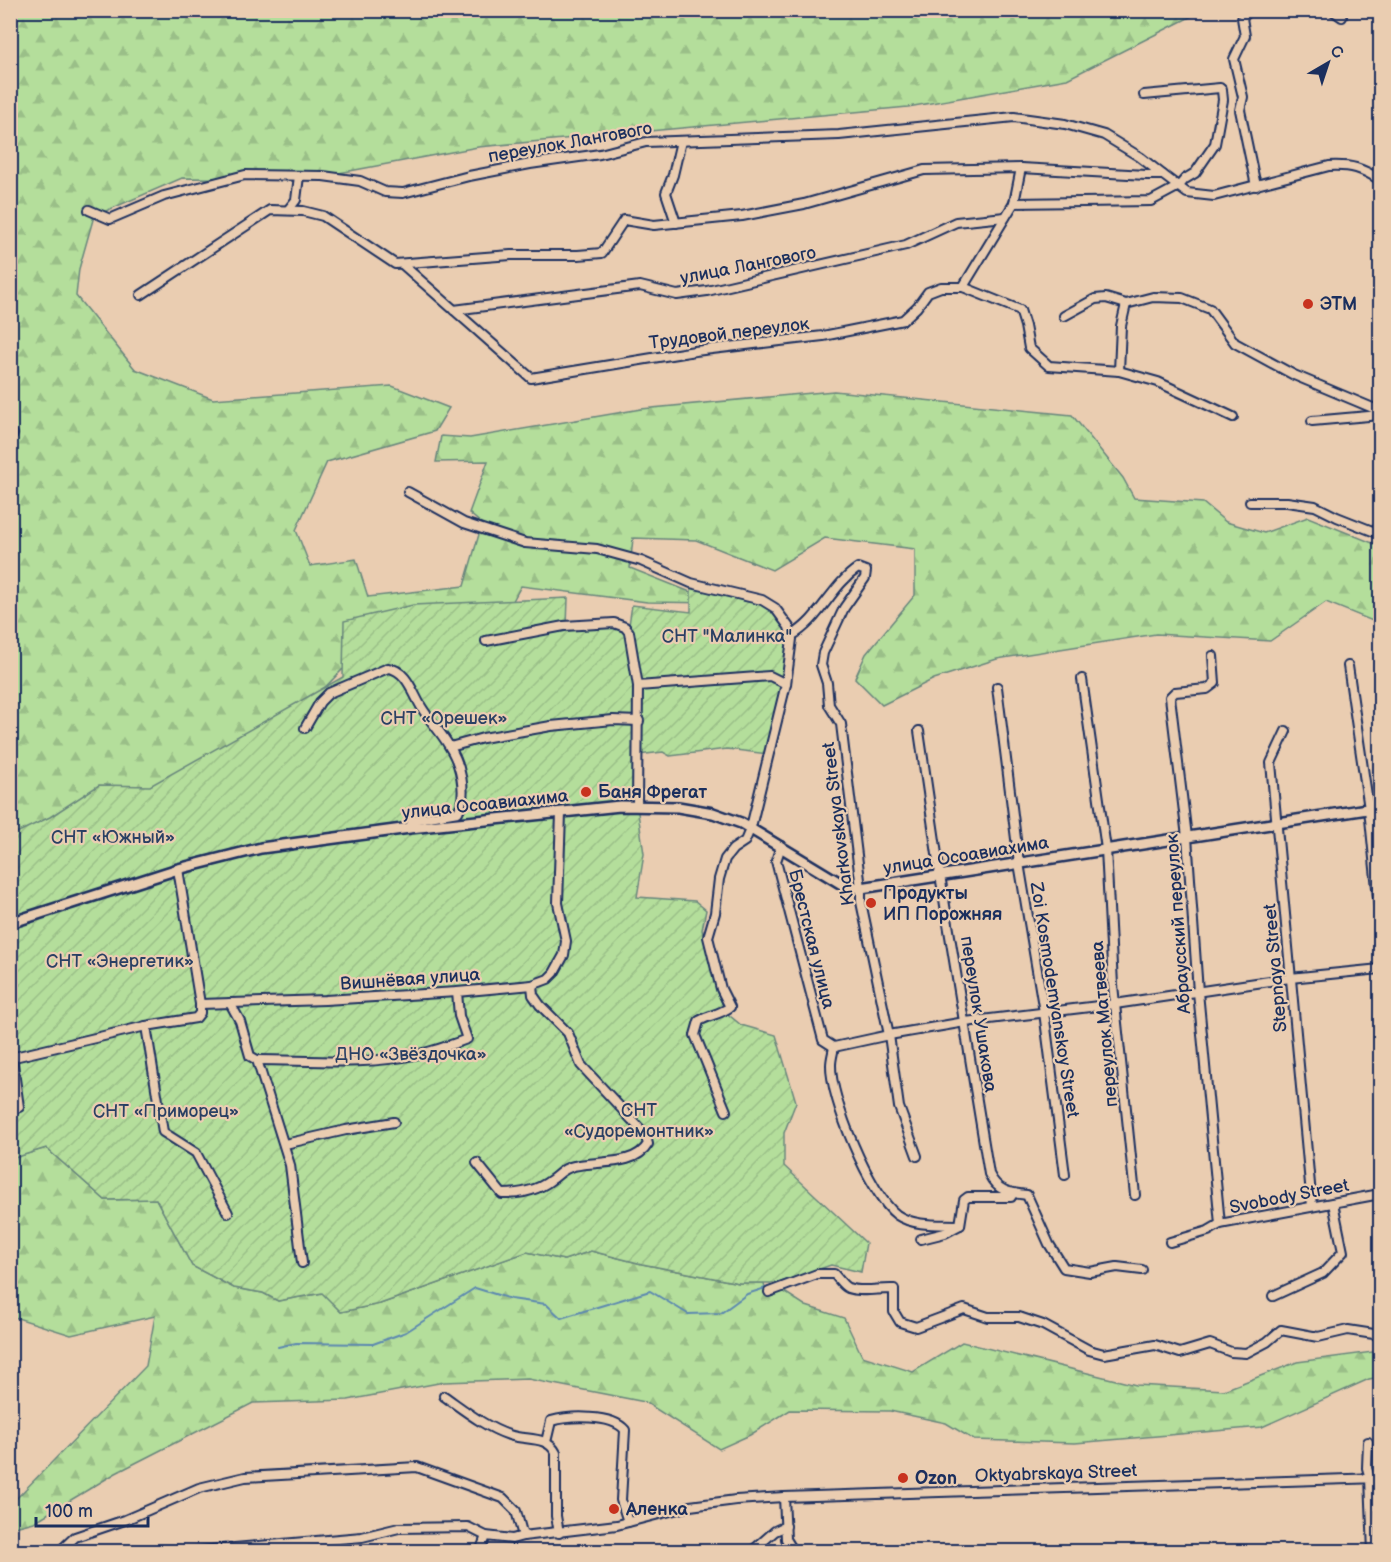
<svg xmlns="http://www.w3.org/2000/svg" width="1391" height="1562" font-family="'Balsamiq Sans',sans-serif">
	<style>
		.forest { fill: url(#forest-firs); stroke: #68867c; stroke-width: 1.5 }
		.garden { fill: url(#garden-furrows); stroke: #68867c; stroke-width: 1.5 }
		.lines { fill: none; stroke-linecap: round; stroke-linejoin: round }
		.stream { stroke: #5b88b0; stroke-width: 2 }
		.minor-casing { stroke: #1b2f5e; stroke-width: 12 }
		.tertiary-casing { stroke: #1b2f5e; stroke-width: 14 }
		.minor { stroke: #eacdb1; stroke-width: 8 }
		.tertiary { stroke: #eacdb1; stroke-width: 9 }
		.poi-dot { fill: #c8321e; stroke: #eacdb1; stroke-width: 2 }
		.labels { text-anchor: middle; stroke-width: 4.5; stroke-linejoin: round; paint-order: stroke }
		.street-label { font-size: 18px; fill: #1b2f5e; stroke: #eacdb1 }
		.poi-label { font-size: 18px; font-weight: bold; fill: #1b2f5e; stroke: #eacdb1; text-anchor: start }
		.park-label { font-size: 18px; fill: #2a4064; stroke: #eacdb1 }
	</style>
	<defs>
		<pattern id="forest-firs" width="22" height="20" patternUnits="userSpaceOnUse" patternTransform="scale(1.5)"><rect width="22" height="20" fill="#b4de9b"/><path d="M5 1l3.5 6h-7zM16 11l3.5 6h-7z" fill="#9abf88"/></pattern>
		<pattern id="garden-furrows" width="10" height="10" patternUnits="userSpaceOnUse" patternTransform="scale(1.5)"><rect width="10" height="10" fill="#b4de9b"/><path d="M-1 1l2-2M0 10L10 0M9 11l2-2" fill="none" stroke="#9abf88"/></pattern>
	</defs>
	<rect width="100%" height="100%" fill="#eacdb1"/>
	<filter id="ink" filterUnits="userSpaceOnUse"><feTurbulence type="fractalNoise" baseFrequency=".0167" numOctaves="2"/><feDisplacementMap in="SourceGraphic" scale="12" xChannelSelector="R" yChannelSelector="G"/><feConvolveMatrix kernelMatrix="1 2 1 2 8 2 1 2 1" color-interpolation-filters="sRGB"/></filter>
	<g filter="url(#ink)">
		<g class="forest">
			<path d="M11,11H1202L1067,79L908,107L478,147L307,179L182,178L94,216L79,269L76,296L135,369L213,399L392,386L449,408L435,431L327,462L296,530L310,566L356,559L368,597L464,586L482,524L469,513L488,461L436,462L441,436L470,438L641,409L834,391L1072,415L1123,478L1134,498L1203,503L1226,522L1264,533L1308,517L1380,546V624L1326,602L1270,641L1156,634L997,659L934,679L882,705L855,678L866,654L915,595V549L825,538L772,570L696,540L633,538L630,568L718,603L647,602L521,586L509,608L404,643L342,670L298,715L208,771L11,846Z"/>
			<path d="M46,1148L105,1200L156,1199L192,1266L234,1288L263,1293L278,1301L323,1293L341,1312L380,1304L527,1252L564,1260L591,1251L642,1264L739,1283H764L766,1294L783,1291L806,1306L844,1318L862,1356L913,1372L962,1342L1136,1385L1224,1390L1297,1362L1380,1351V1377L1369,1379L1262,1427L1075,1443L974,1440L946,1423L890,1411L790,1410L750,1435L719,1449L645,1402L528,1379L444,1382L348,1400L253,1403L116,1473L34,1522L11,1528L10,1505L146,1366L155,1316L71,1335L11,1316V1159Z"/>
		</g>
		<path class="garden" d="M691,583L762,600L775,608L792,639L768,754L727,749L670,756L663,752L638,755L637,806L644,854L637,897L695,901L706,910L702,930L724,1011L741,1025L776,1035L796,1102L784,1133V1166L866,1243L861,1272L831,1265L778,1283H739L642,1264L591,1251L564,1260L527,1252L380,1304L341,1312L322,1293L278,1301L263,1293L234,1288L192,1266L156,1199L105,1200L46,1148L11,1159L10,836L50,817L99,785L150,786L343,677L344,621L413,605L568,598L567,626L625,627L629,625L632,605L691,612Z"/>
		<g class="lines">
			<path class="stream" d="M278,1347L296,1343L373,1344L406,1332L475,1288L511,1299L546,1304L561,1318L650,1291L688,1314L721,1313L747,1294L772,1286"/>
			<g class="minor-casing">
				<g id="minor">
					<path d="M1250,10L1242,18L1245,36L1234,59L1243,97L1240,110L1256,186"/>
					<path d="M1332,10L1342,17"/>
					<path d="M1014,203L1151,201L1179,186L1185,179L1195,173L1215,144L1223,100L1222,90L1220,88L1144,95"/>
					<path d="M89,210L110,219L164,196L245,175L323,176L360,181L385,192L403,193L469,176L530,164L600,154L646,142L839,135L1014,117L1065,124L1104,135L1140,157L1163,175"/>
					<path d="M288,210L296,200L299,176"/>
					<path d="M676,223L666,193L673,175L681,141"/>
					<path d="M402,264L531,378L695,351L823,336L903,320L917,307L928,292L941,287H963L1020,310L1025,326L1029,348L1049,366L1119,371L1158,382L1233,417"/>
					<path d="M963,287L1014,203L1021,168"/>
					<path d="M141,295L270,210L303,211L323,216L395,264L511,255H578L602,253L624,220L654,225L742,216L804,204L924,170L1021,168L1146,175H1163L1187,193L1214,196L1329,166C1352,165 1362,168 1380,180"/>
					<path d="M454,310L640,286L677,295L707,291L906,245L956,222L1005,217"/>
					<path d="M1064,316L1095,299L1106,298L1126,304L1153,297L1182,298L1210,309L1235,343L1294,375L1380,411"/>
					<path d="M1119,371L1121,326L1126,304"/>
					<path d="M1312,421L1380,415"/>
					<path d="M10,433L13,434"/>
					<path d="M408,492L464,523L525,543L597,549L641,561L691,583L762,600L775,608L789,627L792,639L786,684L751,827L745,841L733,849L725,859L719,879L715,913L708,937L721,989L730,1007C721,1014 709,1015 699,1021L695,1035L726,1111"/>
					<path d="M1250,502H1287L1315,506L1337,517L1380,534"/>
					<path d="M791,636C820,620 831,586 858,568L866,571L865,578L844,608L823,653L821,665L827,683L829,705L841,724L861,888V902L889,1035L899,1107L917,1156"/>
					<path d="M486,641L564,626L614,623L625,627L629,632L638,686L637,806"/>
					<path d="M1213,656L1215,683L1207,689L1175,692L1170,697L1187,837L1198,992L1220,1224"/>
					<path d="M1348,666L1369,809L1380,918"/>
					<path d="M1082,679L1106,849L1113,985L1135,1195"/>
					<path d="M638,686L770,676L786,684"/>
					<path d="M997,687L1019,863L1044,1012L1065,1175"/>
					<path d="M305,728L320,702L329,693L388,668C407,670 413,694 422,708C430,721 441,732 449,746C460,763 468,793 458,812L412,820L410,828"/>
					<path d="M919,731L940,875L989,1174C997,1191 1009,1193 1027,1195L1049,1244L1064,1268L1090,1272L1117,1267L1142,1270"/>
					<path d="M1286,731L1271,763L1312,1206"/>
					<path d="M450,747L483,738L551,726L613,720L639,721"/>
					<path d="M781,846L776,861L823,1040L834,1047L889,1035L965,1022L1115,1004L1290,978L1380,969"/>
					<path d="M230,1003L240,1021L250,1056L257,1060L290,1165L302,1263"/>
					<path d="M200,1004L325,1000L457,992L532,985L548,979L554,973L564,955L566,941L558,903L561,813"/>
					<path d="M146,1026L163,1132L196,1153L228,1213"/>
					<path d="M834,1047C833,1053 831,1059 831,1065C830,1098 870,1195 897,1215C915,1227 940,1224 960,1225"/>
					<path d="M10,1058L146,1026L196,1018L200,1013V1004L178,869"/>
					<path d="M257,1060C310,1060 366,1066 419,1054C435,1051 451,1045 467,1039L459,1016L457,992"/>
					<path d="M10,1111L19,1107L12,1057"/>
					<path d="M285,1144L346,1130L394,1122"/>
					<path d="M477,1163L502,1194C519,1194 537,1191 551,1180C560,1174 563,1168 574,1166C596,1160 635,1167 648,1144L645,1134L581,1065L568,1033L540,1005L533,995L532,985"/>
					<path d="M921,1239L945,1233L960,1225L964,1200L968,1197H1011L1013,1193"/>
					<path d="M1170,1242L1208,1231L1220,1224L1380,1194"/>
					<path d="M769,1292L817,1274H834C838,1278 843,1286 848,1288C862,1293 880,1288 894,1289V1312L900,1322L916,1327L964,1309L988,1317H1019L1043,1325L1089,1350L1104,1354L1155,1345L1180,1353L1210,1344L1231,1352L1246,1353L1267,1342L1281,1330L1318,1337L1348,1330L1380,1335"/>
					<path d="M1273,1296L1323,1273L1343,1252L1333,1203"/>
					<path d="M444,1396C464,1410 485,1427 509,1435C526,1441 547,1435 556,1453V1516L559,1533"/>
					<path d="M546,1442L551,1421C569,1416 612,1414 625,1430L621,1500L628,1522"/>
					<path d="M1368,1442L1367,1468L1370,1478L1373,1552"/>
					<path d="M784,1497L786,1539L794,1552"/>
					<path d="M59,1552L75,1537L125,1520L199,1488L245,1477L417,1467L503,1498L516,1511L523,1536"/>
					<path d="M188,1552L362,1537L399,1528L468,1527L486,1536L512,1539L523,1536L617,1525L690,1506L736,1500L784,1497L1380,1478"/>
					<path d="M480,1552L486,1536"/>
					<path d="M751,1552L775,1531L786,1526"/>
				</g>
			</g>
			<g class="tertiary-casing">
				<path id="tertiary" d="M10,923L178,869L261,848L410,828L620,806L678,807L713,813L741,823L845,886L861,888L1380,807"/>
			</g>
			<use href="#minor" class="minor"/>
			<use href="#tertiary" class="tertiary"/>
		</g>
	</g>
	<g class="poi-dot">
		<circle cx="1308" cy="304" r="6"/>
		<circle cx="586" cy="792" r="6"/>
		<circle cx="871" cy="903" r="6"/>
		<circle cx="903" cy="1478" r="6"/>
		<circle cx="614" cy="1509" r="6"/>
	</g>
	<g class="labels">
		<g class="street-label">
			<text transform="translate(570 142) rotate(-10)" y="6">переулок Лангового</text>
			<text transform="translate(748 265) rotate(-11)" y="6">улица Лангового</text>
			<text transform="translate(729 333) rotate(-7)" y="6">Трудовой переулок</text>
			<text transform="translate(485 804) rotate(-6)" y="6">улица Осоавиахима</text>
			<text transform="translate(838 824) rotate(-97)" y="6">Kharkovskaya Street</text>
			<text transform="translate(966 855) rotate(-9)" y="6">улица Осоавиахима</text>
			<text transform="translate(1178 924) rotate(-94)" y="6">Абраусский переулок</text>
			<text transform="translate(812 939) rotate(76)" y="6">Брестская улица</text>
			<text transform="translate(1275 968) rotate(-95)" y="6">Stepnaya Street</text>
			<text transform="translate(410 979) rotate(-4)" y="6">Вишнёвая улица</text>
			<text transform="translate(1055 1000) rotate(81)" y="6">Zoi Kosmodemyanskoy Street</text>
			<text transform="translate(979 1014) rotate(81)" y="6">переулок Ушакова</text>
			<text transform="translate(1104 1024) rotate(-95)" y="6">переулок Матвеева</text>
			<text transform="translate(1289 1196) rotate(-11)" y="6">Svobody Street</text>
			<text transform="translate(1056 1473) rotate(-2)" y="6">Oktyabrskaya Street</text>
		</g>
		<g class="poi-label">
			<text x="1320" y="310">ЭТМ</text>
			<text x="598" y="798">Баня Фрегат</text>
			<text x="883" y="899">Продукты<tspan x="883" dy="21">ИП Порожняя</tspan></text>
			<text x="915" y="1484">Ozon</text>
			<text x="626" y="1515">Аленка</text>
		</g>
		<g class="park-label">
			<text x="727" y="642">СНТ "Малинка"</text>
			<text x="444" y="724">СНТ «Орешек»</text>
			<text x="113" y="843">СНТ «Южный»</text>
			<text x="120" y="967">СНТ «Энергетик»</text>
			<text x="411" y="1060">ДНО «Звёздочка»</text>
			<text x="639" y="1116">СНТ<tspan x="639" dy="21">«Судоремонтник»</tspan></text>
			<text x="166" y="1117">СНТ «Приморец»</text>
		</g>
	</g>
	<rect width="1391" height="1562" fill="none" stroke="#eacdb1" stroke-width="36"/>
	<rect x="18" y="18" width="1355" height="1526" fill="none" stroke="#1b2f5e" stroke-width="2" filter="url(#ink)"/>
	<g transform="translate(1328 63) rotate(39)" stroke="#eacdb1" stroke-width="4.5" paint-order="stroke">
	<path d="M0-4.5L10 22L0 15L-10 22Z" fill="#1b2f5e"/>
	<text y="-9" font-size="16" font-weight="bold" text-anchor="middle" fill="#1b2f5e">С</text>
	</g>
	<path d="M36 1517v9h112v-9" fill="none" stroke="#1b2f5e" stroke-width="3"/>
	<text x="45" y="1517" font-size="18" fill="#1b2f5e" stroke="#eacdb1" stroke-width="4.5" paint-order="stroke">100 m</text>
</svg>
